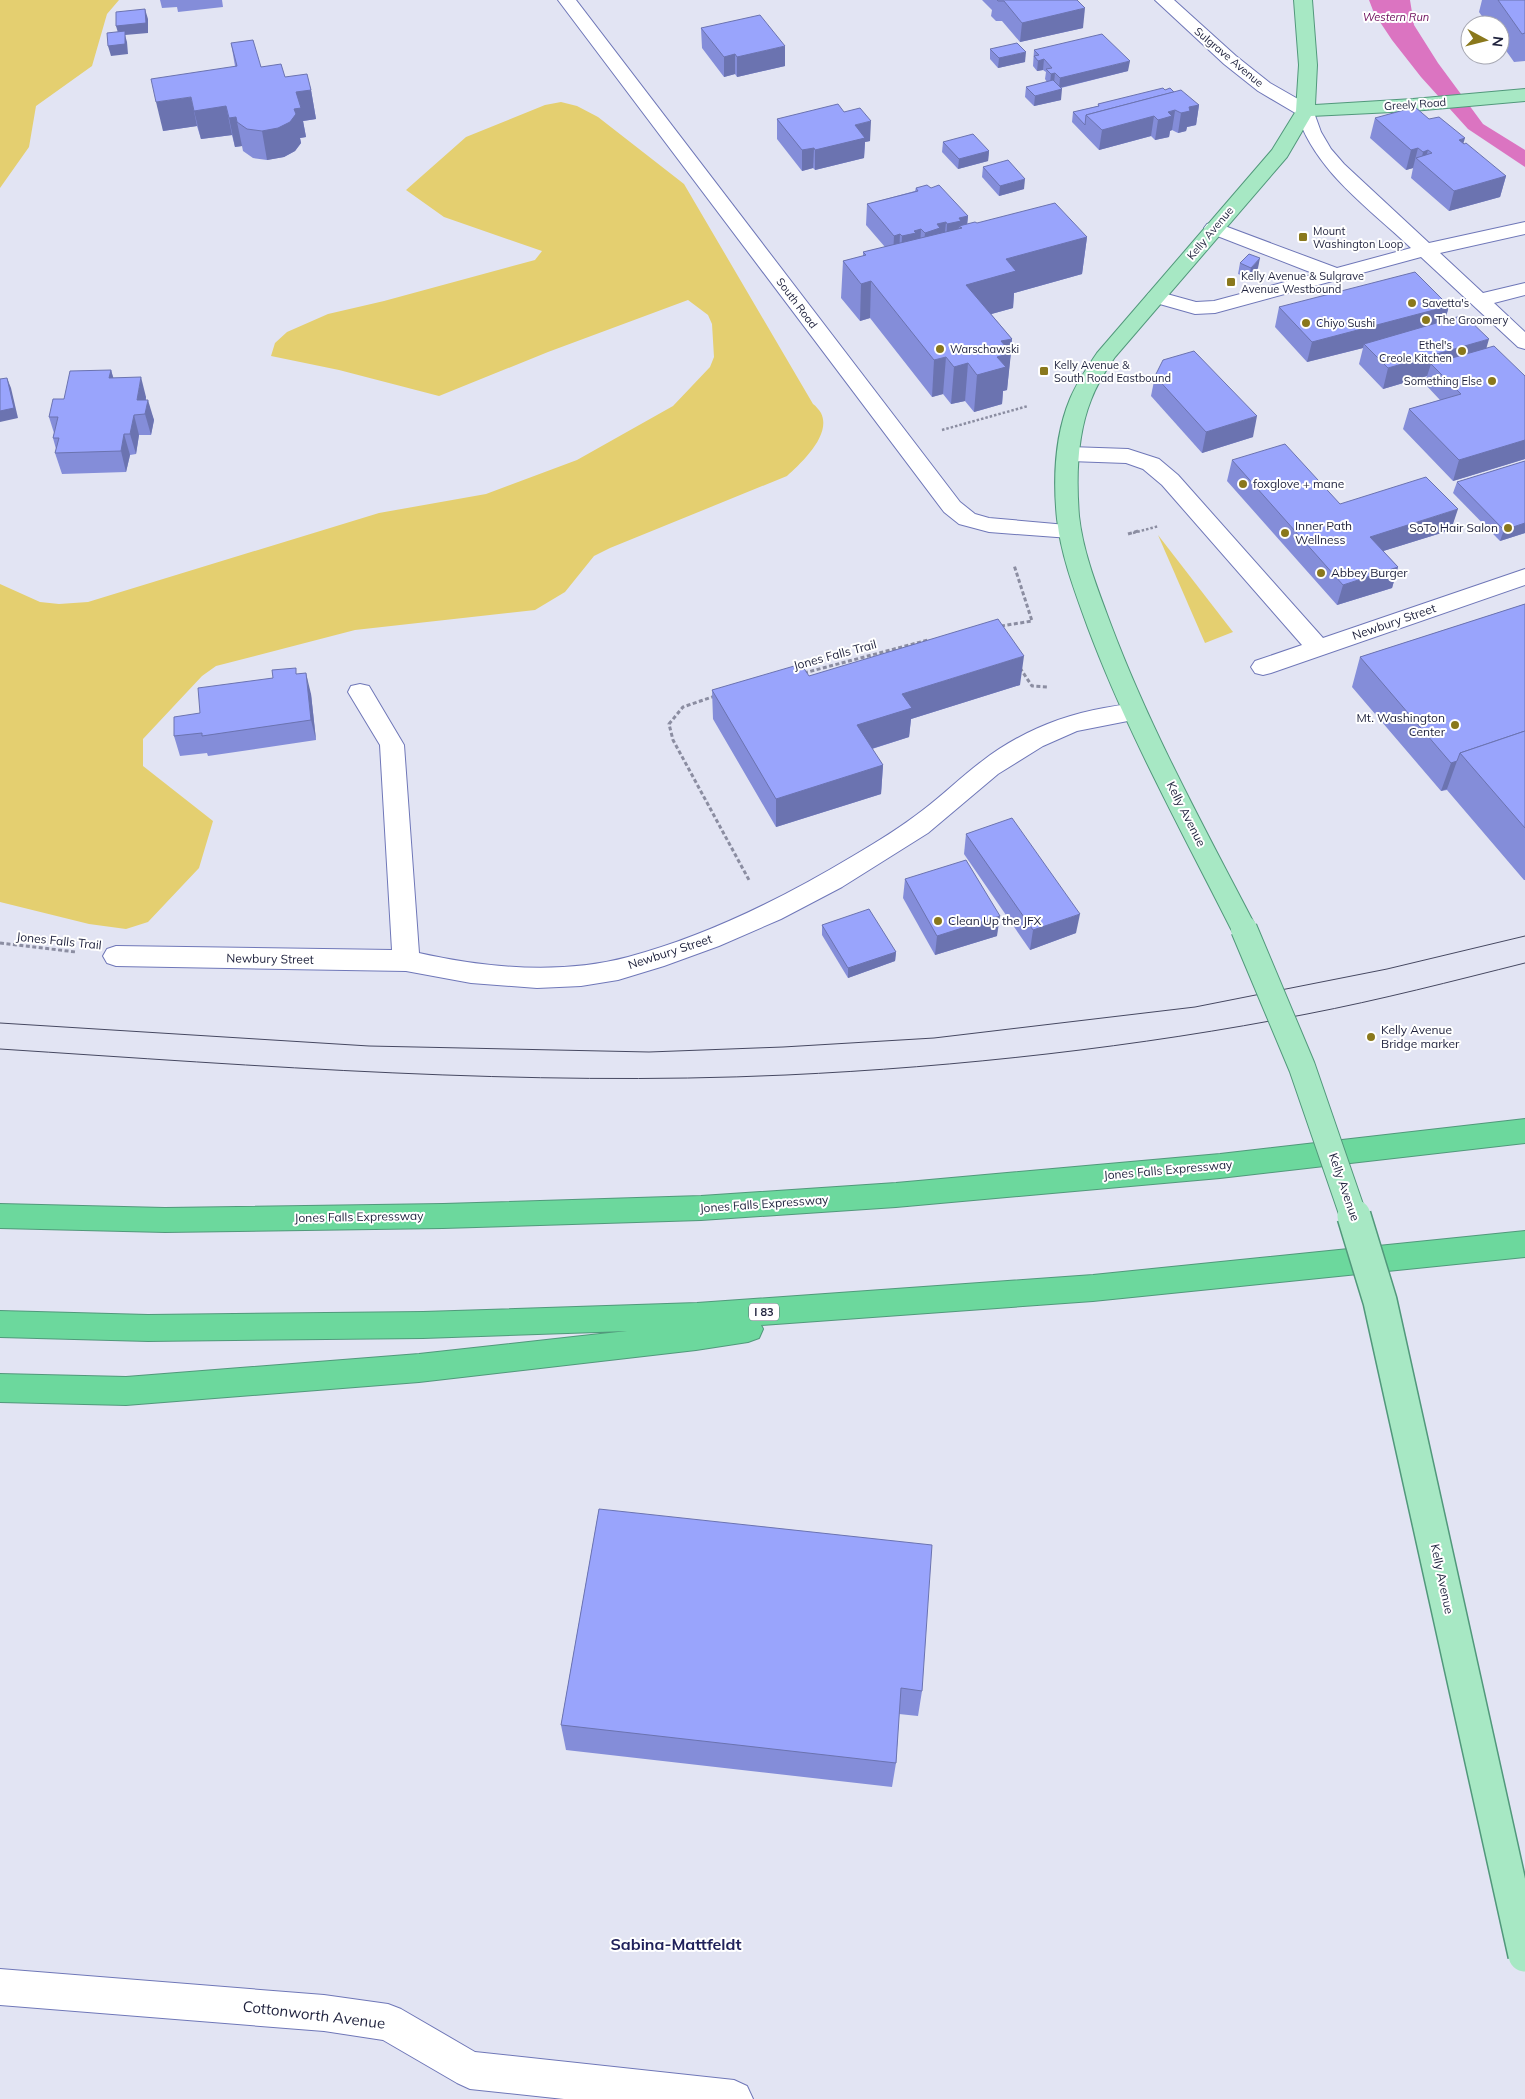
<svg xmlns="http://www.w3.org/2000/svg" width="1525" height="2099" font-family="Mulish,sans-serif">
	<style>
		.green { fill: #e4cf70 }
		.water { fill: #db74c1 }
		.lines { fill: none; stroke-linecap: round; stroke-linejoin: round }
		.minor-casing { stroke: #6f77b8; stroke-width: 2 }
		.major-casing { stroke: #51987b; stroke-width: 2 }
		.highway-casing { stroke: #51987b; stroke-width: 2 }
		.path-far1 { stroke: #8b8da1; stroke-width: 2.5; stroke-dasharray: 2.5 2; stroke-linecap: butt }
		.path { stroke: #8b8da1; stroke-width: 3; stroke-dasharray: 4 2.5; stroke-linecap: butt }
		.minor { fill: #fff; fill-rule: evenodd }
		.major { fill: #a7e8c4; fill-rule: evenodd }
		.highway { fill: #6cd89d; fill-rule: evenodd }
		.tram { stroke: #464861; stroke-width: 1 }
		.major-bridge-far1-casing { stroke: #51987b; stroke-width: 28; stroke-linecap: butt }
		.major-bridge-casing { stroke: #51987b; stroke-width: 36; stroke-linecap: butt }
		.major-bridge-far1 { stroke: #a7e8c4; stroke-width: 26 }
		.major-bridge { stroke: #a7e8c4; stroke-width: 33 }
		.wall { fill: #848dd9 }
		.shaded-wall { fill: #6b73b0 }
		.building { fill: #99a4fc; stroke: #6b73b0 }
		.poi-dot { fill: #8a781c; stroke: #fff; stroke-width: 2 }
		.labels { text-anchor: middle; stroke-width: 4; stroke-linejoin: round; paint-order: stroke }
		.far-water-label { font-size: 11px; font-style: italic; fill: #6b0959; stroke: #fff }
		.far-street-label { font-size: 11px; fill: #1e213c; stroke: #fff }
		.far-poi-label { font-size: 11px; fill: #1e213c; stroke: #fff; text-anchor: start }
		.shield { fill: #fff; stroke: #626476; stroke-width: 1 }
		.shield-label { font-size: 11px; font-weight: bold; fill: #1e213c }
		.poi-label { font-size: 12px; fill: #1e213c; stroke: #fff; text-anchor: start }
		.street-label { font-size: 12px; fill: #1e213c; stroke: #fff }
		.near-street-label { font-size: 15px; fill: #1e213c; stroke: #fff }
		.near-neighbourhood-label { font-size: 16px; font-weight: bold; fill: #21225b; stroke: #fff }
	</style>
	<rect width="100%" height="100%" fill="#e2e4f3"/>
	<g class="green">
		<path d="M0,0H119L107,14L92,66L36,106L29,147L0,188Z"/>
		<path d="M561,102L577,106L598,117L684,184L813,404C816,406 819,410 821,413C832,435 801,463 787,476L610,548L594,556L565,592L535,610L355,630L216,666L202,676L143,739V766L213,821L199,868L148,922L126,929L89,924L0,902V584L40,602L59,604L88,602L379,513L486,494L577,460L673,406L710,367L714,357L712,324L708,315L688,300L548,352L439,396L339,370L271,356L275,343L287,332L328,314L384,301L535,260L542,251L444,217L406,190L466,137L545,105Z"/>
		<path d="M1158,535L1233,632L1205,643Z"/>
	</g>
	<path class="water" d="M1369,0H1410L1414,25L1438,63L1483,124L1525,150V167L1468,129L1421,77L1392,40L1374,13Z"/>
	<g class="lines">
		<g class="minor-casing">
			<g id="minor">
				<path d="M558,0H576L960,502L975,514L989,518L1078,526L1081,531L1078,536L1070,538L989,532L959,524L944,512Z"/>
				<path d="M1155,0H1174L1236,56L1270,83L1312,107L1321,132L1331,149L1344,164L1429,243L1525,222V234L1440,253L1483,293L1525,283V295L1494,303L1525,332V349L1518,347L1421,257L1215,313L1195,314L1149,301L1146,297L1149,293L1156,291L1196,302L1214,301L1315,274L1207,232L1204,228L1207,224L1214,222L1337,268L1411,248C1369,208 1315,171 1297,114L1258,91L1224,64Z"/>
				<path d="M1070,447L1128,449L1159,459L1178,475L1323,638L1525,569V585L1271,673L1263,675L1255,673L1251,667L1255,661L1302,645L1162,485L1143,469L1126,463L1070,461L1062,459L1059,454L1062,449Z"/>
				<path d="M360,684L369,686L404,745L419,953C486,968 561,975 628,957C707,936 783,898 853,856C877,842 901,827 923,810C943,795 961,777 981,762C1017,734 1059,716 1104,708C1117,706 1130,702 1143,706L1146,712L1143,718L1077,731L1043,746L998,774L928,833L842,887L781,919L719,946L664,966L618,980L581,986L537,988L471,983L406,971L116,966L107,963L103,956L107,949L116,946L392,950L380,745L348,692L351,686Z"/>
				<path d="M0,1969L324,1995L388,2004L401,2009L475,2052L734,2080L747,2086L753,2099H564L470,2089L457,2083L383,2040L324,2031L0,2005Z"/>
			</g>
		</g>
		<g class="major-casing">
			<path id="major" d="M1294,0H1312L1317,65L1315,105L1413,99L1525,89V101L1413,111L1311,116L1287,157L1115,357C1106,370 1097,384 1091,400C1077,435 1076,478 1079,516C1083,553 1098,590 1111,625C1151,731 1205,829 1257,929L1253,936L1244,939L1235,936L1231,929C1181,830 1127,732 1088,628C1075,592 1061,556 1057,519C1053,480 1055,435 1070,399C1077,382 1087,368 1097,353L1272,150L1296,111L1299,65Z"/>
		</g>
		<g class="highway-casing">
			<g id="highway">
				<path d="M1525,1119V1143L1220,1178L896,1207L701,1220L443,1228L165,1232L0,1228V1204L165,1208L443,1204L701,1196L896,1183L1220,1154Z"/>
				<path d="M1525,1231V1257L1093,1301L761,1325L763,1329L759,1338L748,1342L696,1350L419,1382L126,1405L0,1402V1374L126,1377L419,1354L627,1331L423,1338L148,1341L0,1337V1311L148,1315L423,1312L697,1303L1093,1275Z"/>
			</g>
		</g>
		<g class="path-far1">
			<path d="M942,430L1028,406"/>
			<path d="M1133,533L1159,526"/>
		</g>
		<g class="path">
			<path d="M1128,534L1138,531"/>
			<path d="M1001,626L1032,621L1014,565"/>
			<path d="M1020,668L1032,686L1048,687"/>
			<path d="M804,673L928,640"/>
			<path d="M715,696L683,707L669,724L673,740L749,880"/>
			<path d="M0,943L76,952"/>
		</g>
		<use href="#minor" class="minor"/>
		<use href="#major" class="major"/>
		<use href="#highway" class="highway"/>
		<g class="tram">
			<path d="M0,1023L369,1046L649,1052L783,1047L934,1038L1195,1007L1387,969L1525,936"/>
			<path d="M0,1049C262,1066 524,1087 786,1075C958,1067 1139,1047 1307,1014C1380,1000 1453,981 1525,963"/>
		</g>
		<g class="major-bridge-far1-casing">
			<path id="major-bridge-far1" d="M1244,929L1302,1067L1354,1218"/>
		</g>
		<g class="major-bridge-casing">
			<path id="major-bridge" d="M1354,1216L1380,1301L1525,1955"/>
		</g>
		<use href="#major-bridge-far1" class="major-bridge-far1"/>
		<use href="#major-bridge" class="major-bridge"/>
	</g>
	<g class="wall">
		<path d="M160,0H222L223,7L178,12L177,7L162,8Z"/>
		<path d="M982,0H1077L1083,28L1020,42L1002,21H996L991,16L992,10Z"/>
		<path d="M1482,0H1525V61L1514,62L1500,42V25H1488L1479,12Z"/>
		<path d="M701,28L785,66L737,77L735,74L724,77L702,48Z"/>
		<path d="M231,43L261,67L311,90L316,119L303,121L306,137L300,138L301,143L295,151L284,157L267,160L253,158L243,151L242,146L235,147L232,135L201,139L197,126L163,131L235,66Z"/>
		<path d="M990,49L1025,62L998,68L990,59Z"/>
		<path d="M1034,50L1128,71L1061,88V100L1034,106L1025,97L1026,87L1047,82L1045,79L1046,72L1043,70L1037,71L1033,66Z"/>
		<path d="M1165,90L1174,92L1199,105L1196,125L1187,127L1186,131L1178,133L1172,130L1170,131L1169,137L1155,140L1151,136L1099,150L1072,122L1073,112L1098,106V104Z"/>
		<path d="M1375,118L1429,119L1506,176L1500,197L1449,211L1411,178L1413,168L1406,170L1370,138Z"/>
		<path d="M777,119L870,141L865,142L864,158L815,170L813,168L802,171L777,139Z"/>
		<path d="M943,142L989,151L988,161L958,169L942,152Z"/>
		<path d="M983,167L1024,189L999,196L982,177Z"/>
		<path d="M916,188L968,216L967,224L977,223L1087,237L1082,274L1014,293L1013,308L991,314L1012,339L1007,390L1003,391L1002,404L974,412L965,401L951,404L943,394L932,397L870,318L860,321L841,298L843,261L863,256V252L885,247L866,225L867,204L915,191Z"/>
		<path d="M1240,263L1258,268L1249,278L1238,274Z"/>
		<path d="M1449,306L1445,321L1487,348L1525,376V459L1453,481L1403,429L1409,409L1440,400L1425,384L1427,376L1383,389L1359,364L1363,348L1307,362L1275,327L1279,307Z"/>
		<path d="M111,370L113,378L146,397V400L154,420L151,435H139L136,454L130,455L126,472L62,474L55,453L56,449L53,438L54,433L49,417L64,399Z"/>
		<path d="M1155,376L1253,437L1202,453L1151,396Z"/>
		<path d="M1232,460L1340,504L1451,530L1383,551L1398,567L1392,588L1337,605L1227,481Z"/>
		<path d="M1525,461V533L1500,541L1453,493L1457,482Z"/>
		<path d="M1525,604V880H1524L1447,790L1441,791L1352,687L1360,657Z"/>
		<path d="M297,674L311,694L316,740L208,756L207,753L180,756L174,736L200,713L273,678Z"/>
		<path d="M809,676L1020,685L911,719L909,737L872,749L883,765L881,794L776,827L713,719L712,690Z"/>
		<path d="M966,834L1076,933L1030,950L964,854Z"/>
		<path d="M905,879L997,936L935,955L903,898Z"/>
		<path d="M822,925L896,952L895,961L848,978L822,935Z"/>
		<path d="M599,1509L922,1691L918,1716L899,1714L896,1763L892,1787L566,1750L561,1725Z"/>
	</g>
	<g class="shaded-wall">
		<path d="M1085,8L1083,28L1020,42L1022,23Z"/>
		<path d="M145,9L148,19V33L125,35L127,42L128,54L111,56L108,46L119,36L116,26Z"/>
		<path d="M785,46V66L737,77V57Z"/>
		<path d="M1026,52L1025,62L998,68L999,58Z"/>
		<path d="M735,54V74L724,77V57Z"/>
		<path d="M1044,59L1043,70L1037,71L1038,61Z"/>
		<path d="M1130,61L1128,71L1059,88L1060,78Z"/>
		<path d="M1055,73L1054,83L1050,84L1051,74Z"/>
		<path d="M1062,89L1061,100L1034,106L1035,96Z"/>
		<path d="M311,90L316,119L303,121L306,137L300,138L301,143L295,151L284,157L267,160L262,131L296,92Z"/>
		<path d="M191,97L197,126L163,131L156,102Z"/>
		<path d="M1199,105L1196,125L1187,127L1186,131L1178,133L1181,113L1189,107Z"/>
		<path d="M226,106L232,135L201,139L194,111Z"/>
		<path d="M1180,109L1175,111L1172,130L1170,131L1169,137L1155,140L1158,120L1154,116L1151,136L1099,150L1102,130Z"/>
		<path d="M236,117L242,146L235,147L229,118Z"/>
		<path d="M871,121L870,141L865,142L864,158L815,170V150L855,125Z"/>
		<path d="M1465,138L1459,158V140Z"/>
		<path d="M814,148L813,168L802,171V150Z"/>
		<path d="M1418,148L1413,168L1406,170L1411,150Z"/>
		<path d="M1428,150L1424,165L1421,162L1423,152Z"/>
		<path d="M989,151L988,161L958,169L959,159Z"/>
		<path d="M1506,176L1500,197L1449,211L1454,191Z"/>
		<path d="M1025,179L1024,189L999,196L1000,186Z"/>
		<path d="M968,216L966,236L959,226L958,241L946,245L947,224L959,218Z"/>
		<path d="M946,222L944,242L923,253L925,233L937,224Z"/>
		<path d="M921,229L920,249L901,257L902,236L914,231Z"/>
		<path d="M900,234L899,255L893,256L894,236Z"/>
		<path d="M1087,237L1082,274L1014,293L1013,308L963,322L966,285L1006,259Z"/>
		<path d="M1260,258L1258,268L1249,278L1251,268Z"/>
		<path d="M871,281L870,318L860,321L861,284Z"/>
		<path d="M1449,306L1443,326L1364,344L1363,348L1307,362L1312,342Z"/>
		<path d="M1012,339L1010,353H1011L1007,390L1003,391L1002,404L974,412L977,375L997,357L1001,341Z"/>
		<path d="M1489,339L1483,360L1431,364L1427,376L1383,389L1388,368Z"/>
		<path d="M946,357L943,394L932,397L934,360Z"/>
		<path d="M968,363L965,401L951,404L954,367Z"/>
		<path d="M111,370L117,390L109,378Z"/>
		<path d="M141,377L146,397L143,414L137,400Z"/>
		<path d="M7,378L11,388L18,418L0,422V411Z"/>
		<path d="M148,400L154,420L151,435L145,414Z"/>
		<path d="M134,415L139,435L136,454L130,434Z"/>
		<path d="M1257,416L1253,437L1202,453L1206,432Z"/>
		<path d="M124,434L130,455L126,472L121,451Z"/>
		<path d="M1525,440V459L1453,481L1459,460Z"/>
		<path d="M1458,509L1451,530L1364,557L1370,537Z"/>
		<path d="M1525,523V533L1500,541L1504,530Z"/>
		<path d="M1398,567L1392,588L1337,605L1343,585Z"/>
		<path d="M1024,656L1020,685L911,719L909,737L855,754L857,725L902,694Z"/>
		<path d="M306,673L311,694L316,740L311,720Z"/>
		<path d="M1457,761L1447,789L1441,791L1451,763Z"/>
		<path d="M883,765L881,794L776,827V799Z"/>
		<path d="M1080,914L1076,933L1030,950L1033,930Z"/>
		<path d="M1000,916L997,936L935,955L937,936Z"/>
		<path d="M896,952L895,961L848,978V968Z"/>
	</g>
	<g class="building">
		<path d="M997,0H1077L1085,8L1022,23L1004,1H998Z"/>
		<path d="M1498,0H1525V33L1522,34Z"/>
		<path d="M145,9L146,23L116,26V12Z"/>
		<path d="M760,15L785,46L737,57L735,54L724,57L701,28Z"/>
		<path d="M125,31V44L108,46L107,33Z"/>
		<path d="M1102,34L1130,61L1060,78L1055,73L1051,74L1046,69L1052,68L1044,59L1038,61L1034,56L1039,55L1034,50Z"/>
		<path d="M253,40L261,67L281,64L285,77L307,74L311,90L296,92L301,108L294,109L296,114L290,122L278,128L262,131L247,129L237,122L236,117L229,118L226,106L194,111L191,97L156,102L151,79L237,66L231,43Z"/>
		<path d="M1017,43L1026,52L999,58L990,49Z"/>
		<path d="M1053,80L1062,89L1035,96L1026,87Z"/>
		<path d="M1163,88L1165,90L1170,88L1174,92L1086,115L1085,125L1073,112L1099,106L1098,104Z"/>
		<path d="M1181,90L1199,105L1189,107L1190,111L1181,113L1175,110L1168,112L1172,116L1158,120L1154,116L1102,130L1086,115Z"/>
		<path d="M838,104L844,112L860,108L871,121L855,125L865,138L815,150L814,148L802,150L777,119Z"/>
		<path d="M1415,107L1429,119L1439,117L1465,138L1459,140L1464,144L1466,143L1506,176L1454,191L1416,158L1432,153L1428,150L1423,152L1418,148L1411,150L1375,118Z"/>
		<path d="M973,134L989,151L959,159L943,142Z"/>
		<path d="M1008,160L1025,179L1000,186L983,167Z"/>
		<path d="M927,185L931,188L939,185L968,216L959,218L961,221L947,224L946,222L937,224L940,228L925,233L921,229L914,231L916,233L902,236L900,234L894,236L867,204L918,191L916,188Z"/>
		<path d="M1055,203L1087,237L1006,259L1016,271L966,285L1012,339L1001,341L1011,353L997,357L1006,367L977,375L968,363L954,367L946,357L934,360L871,281L861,284L843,261L866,255L863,252L962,228L959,226L975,222L977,223Z"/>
		<path d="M1249,254L1260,258L1251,268L1240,263Z"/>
		<path d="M1415,272L1449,306L1312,342L1279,307Z"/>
		<path d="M1464,315L1489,339L1388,368L1364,344Z"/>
		<path d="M1494,346L1525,376V440L1459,460L1409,409L1461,394L1431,364Z"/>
		<path d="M1194,351L1257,416L1206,432L1155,376L1163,360Z"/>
		<path d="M111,370L109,378L141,377L137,400H148L145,414L134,415L130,434H124L121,451L55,453L59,438H53L58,417H49L53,399H64L70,371Z"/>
		<path d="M7,378L14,408L0,411V379Z"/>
		<path d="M1285,444L1340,504L1426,477L1458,509L1370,537L1398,567L1343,585L1232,460Z"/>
		<path d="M1525,461V523L1504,530L1457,482Z"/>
		<path d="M1525,604V731L1460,753L1457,761L1451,763L1360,657Z"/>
		<path d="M998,619L1024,656L902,694L912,708L857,725L883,765L776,799L712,690L801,664L809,676Z"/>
		<path d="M296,668V674L306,673L311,720L202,736V733L174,736V717L200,713L198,688L273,678L272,670Z"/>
		<path d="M1525,731V828L1460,753Z"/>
		<path d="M1012,818L1080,914L1033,930L966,834Z"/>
		<path d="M966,860L1000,916L937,936L905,879Z"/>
		<path d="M869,909L896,952L848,968L822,925Z"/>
		<path d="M599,1509L932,1545L922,1691L901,1688L896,1763L561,1725Z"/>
	</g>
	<g class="poi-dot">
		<rect x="1298" y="232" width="10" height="10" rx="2.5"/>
		<rect x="1226" y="277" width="10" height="10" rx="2.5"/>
		<circle cx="1412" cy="303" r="5"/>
		<circle cx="1426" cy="320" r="5"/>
		<circle cx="1306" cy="323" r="5"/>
		<circle cx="940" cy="349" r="5"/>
		<circle cx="1462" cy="351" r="5"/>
		<rect x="1039" y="366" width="10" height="10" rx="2.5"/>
		<circle cx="1492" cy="381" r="5"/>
		<circle cx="1243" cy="484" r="5"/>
		<circle cx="1508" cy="528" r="5"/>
		<circle cx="1285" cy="533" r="5"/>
		<circle cx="1321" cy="573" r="5"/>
		<circle cx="1455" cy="725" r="5"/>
		<circle cx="938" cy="921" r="5"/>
		<circle cx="1371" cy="1037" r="5"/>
	</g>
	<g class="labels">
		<g class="far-water-label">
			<text x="1396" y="21">Western Run</text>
		</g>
		<g class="far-street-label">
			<text transform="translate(1229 57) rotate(40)" y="4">Sulgrave Avenue</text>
			<text transform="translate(1415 104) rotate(-4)" y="4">Greely Road</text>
			<text transform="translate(1210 233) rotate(-50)" y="4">Kelly Avenue</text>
			<text transform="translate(797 303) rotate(53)" y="4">South Road</text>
		</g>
		<g class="far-poi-label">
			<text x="1313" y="235">Mount<tspan x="1313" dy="13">Washington Loop</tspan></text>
			<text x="1241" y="280">Kelly Avenue &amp; Sulgrave<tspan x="1241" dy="13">Avenue Westbound</tspan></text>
			<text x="1422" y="307">Savetta's</text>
			<text x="1436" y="324">The Groomery</text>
			<text x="1316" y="327">Chiyo Sushi</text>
			<text x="1452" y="349" text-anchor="end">Ethel's<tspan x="1452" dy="13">Creole Kitchen</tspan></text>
			<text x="950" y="353">Warschawski</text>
			<text x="1054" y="369">Kelly Avenue &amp;<tspan x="1054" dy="13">South Road Eastbound</tspan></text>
			<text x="1482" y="385" text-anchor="end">Something Else</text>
		</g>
		<rect class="shield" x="749" y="1303.5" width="30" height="17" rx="4"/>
		<g class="shield-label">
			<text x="764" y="1316">I 83</text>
		</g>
		<g class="poi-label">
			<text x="1253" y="488">foxglove + mane</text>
			<text x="1295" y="530">Inner Path<tspan x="1295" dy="14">Wellness</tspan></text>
			<text x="1498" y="532" text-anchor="end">SoTo Hair Salon</text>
			<text x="1331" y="577">Abbey Burger</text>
			<text x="1445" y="722" text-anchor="end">Mt. Washington<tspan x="1445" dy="14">Center</tspan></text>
			<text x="948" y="925">Clean Up the JFX</text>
			<text x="1381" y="1034">Kelly Avenue<tspan x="1381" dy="14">Bridge marker</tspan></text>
		</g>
		<g class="street-label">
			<text transform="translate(1394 622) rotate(-19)" y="4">Newbury Street</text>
			<text transform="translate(835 655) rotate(-15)" y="4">Jones Falls Trail</text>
			<text transform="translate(1186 814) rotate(63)" y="4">Kelly Avenue</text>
			<text transform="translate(59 941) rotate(6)" y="4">Jones Falls Trail</text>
			<text transform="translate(670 952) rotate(-18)" y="4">Newbury Street</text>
			<text transform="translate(270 959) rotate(1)" y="4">Newbury Street</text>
			<text transform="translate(1168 1170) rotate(-5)" y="4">Jones Falls Expressway</text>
			<text transform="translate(1344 1187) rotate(71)" y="4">Kelly Avenue</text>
			<text transform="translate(764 1204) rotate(-4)" y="4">Jones Falls Expressway</text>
			<text transform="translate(359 1217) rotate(-1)" y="4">Jones Falls Expressway</text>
			<text transform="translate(1442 1579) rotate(78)" y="4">Kelly Avenue</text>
		</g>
		<g class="near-street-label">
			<text transform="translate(314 2015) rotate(7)" y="5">Cottonworth Avenue</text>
		</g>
		<g class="near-neighbourhood-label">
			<text x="676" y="1950">Sabina-Mattfeldt</text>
		</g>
	</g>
	<g transform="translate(1485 40) rotate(97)"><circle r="24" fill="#ffffff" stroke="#a5a6b1"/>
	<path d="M0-4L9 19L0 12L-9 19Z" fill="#8a781c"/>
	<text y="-8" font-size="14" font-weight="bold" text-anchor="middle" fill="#1e213c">N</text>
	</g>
</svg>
